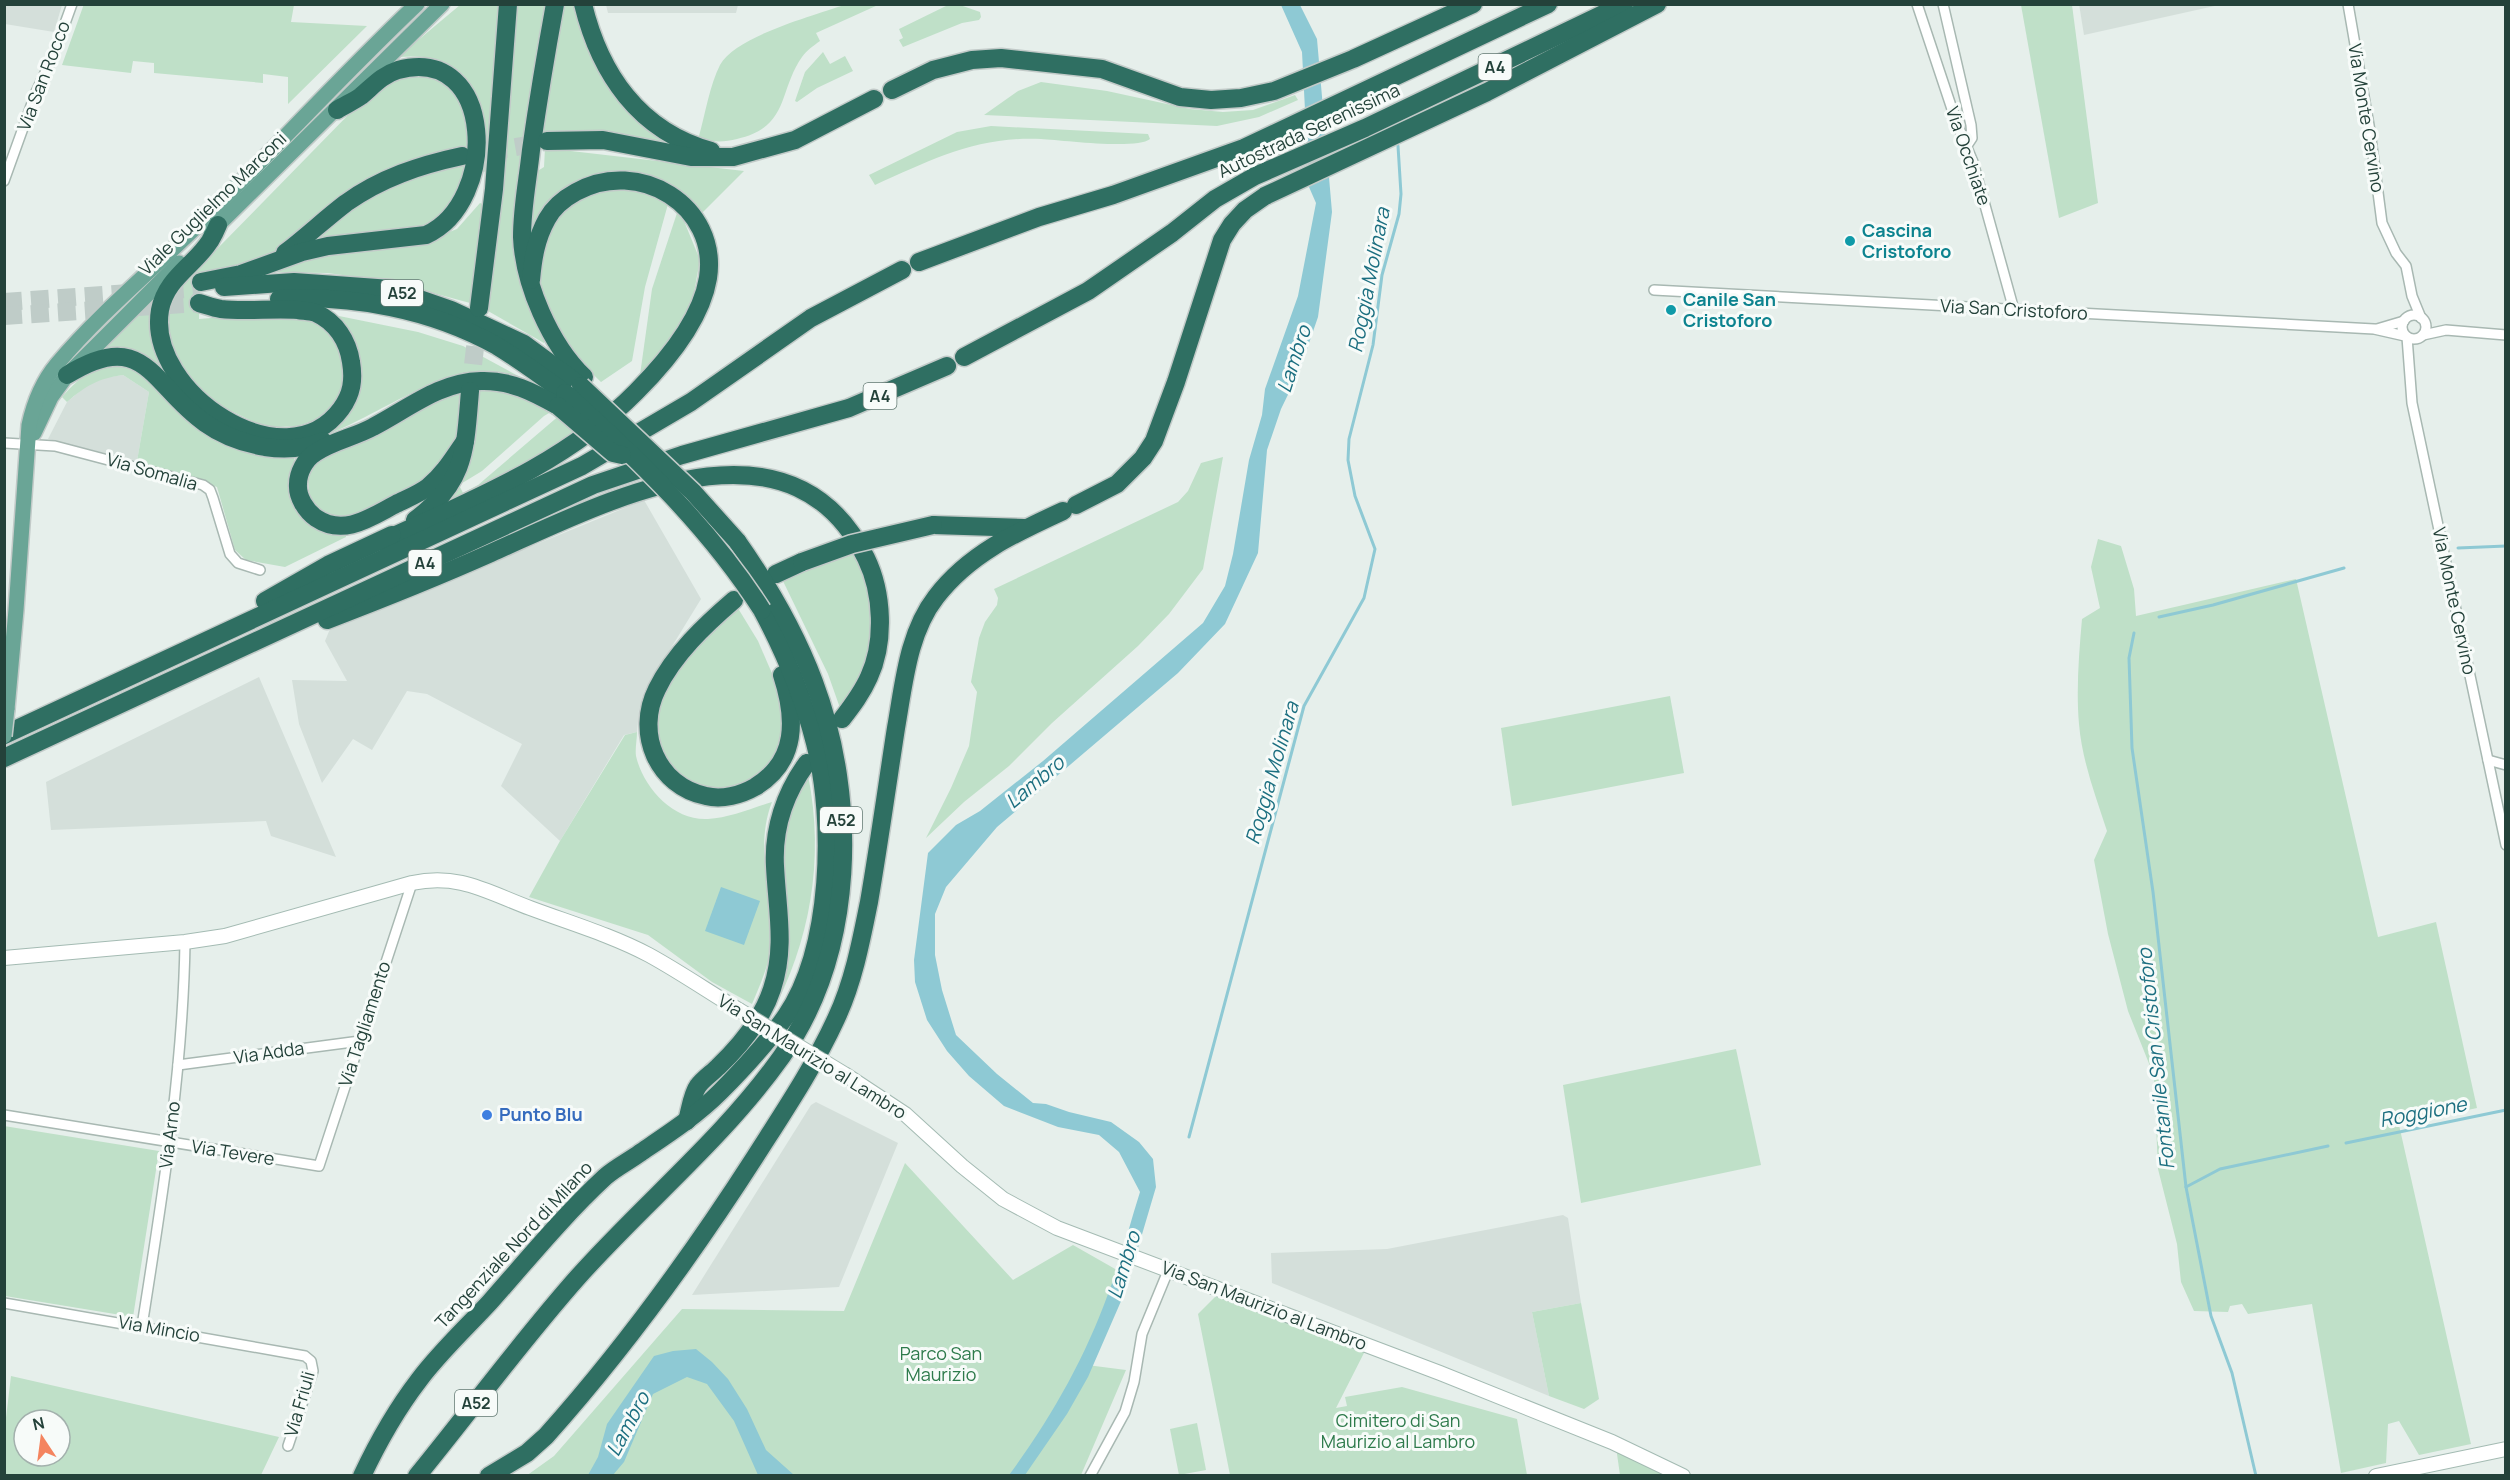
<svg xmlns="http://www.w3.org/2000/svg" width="2510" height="1480" font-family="Manrope,sans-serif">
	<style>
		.built { fill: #d4dfda }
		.green { fill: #bfe0c8; fill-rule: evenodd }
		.water { fill: #8ec9d4 }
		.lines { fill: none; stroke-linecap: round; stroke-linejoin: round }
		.stream { stroke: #8ec9d4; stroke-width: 3 }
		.highway-tunnel { stroke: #bfccc8; stroke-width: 18; stroke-dasharray: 18 9; stroke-linecap: butt }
		.street-casing { stroke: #a8b8b2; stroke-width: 12 }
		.secondary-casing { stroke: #a4bbb3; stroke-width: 16 }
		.primary-casing { stroke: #c2cac8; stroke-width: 18 }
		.highway-casing { stroke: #c2cac8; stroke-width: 21 }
		.street { stroke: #fff; stroke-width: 9 }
		.secondary { stroke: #fff; stroke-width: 14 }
		.primary { stroke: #6aa596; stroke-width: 15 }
		.highway { stroke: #2f6f62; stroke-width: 18 }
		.secondary-bridge-casing { stroke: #a4bbb3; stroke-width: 16; stroke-linecap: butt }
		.primary-bridge-casing { stroke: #c2cac8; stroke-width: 18; stroke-linecap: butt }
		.highway-bridge-casing { stroke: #c2cac8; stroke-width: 21; stroke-linecap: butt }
		.secondary-bridge { stroke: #fff; stroke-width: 14 }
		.primary-bridge { stroke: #6aa596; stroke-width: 15 }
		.highway-bridge { stroke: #2f6f62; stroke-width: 18 }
		.culture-dot { fill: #0f9aa8; stroke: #f7fbf9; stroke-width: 2 }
		.shop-dot { fill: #3f7fe0; stroke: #f7fbf9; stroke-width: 2 }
		.labels { text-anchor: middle; stroke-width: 6; stroke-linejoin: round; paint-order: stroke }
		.shield { fill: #f7fbf9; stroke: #637a73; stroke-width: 1.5 }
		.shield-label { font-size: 16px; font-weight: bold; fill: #24423a }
		.street-label { font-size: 18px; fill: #24423a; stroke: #f7fbf9 }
		.culture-label { font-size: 18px; font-weight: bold; fill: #0d838f; stroke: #f7fbf9; text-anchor: start }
		.shop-label { font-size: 18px; font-weight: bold; fill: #366cbe; stroke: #f7fbf9; text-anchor: start }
		.park-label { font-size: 18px; fill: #2d7a4b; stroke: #f7fbf9 }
		.water-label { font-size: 20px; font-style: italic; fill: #1c6f80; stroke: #f7fbf9 }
	</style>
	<rect width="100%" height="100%" fill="#e6efeb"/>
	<g class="built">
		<path d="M2079,4H2219V5L2084,35Z"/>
		<path d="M4,5L5,4L62,5L54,32L5,24Z"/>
		<path d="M606,5V4L738,5L736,13H608Z"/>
		<path d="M123,375L149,392L137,461L48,439L67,402L86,386L101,378Z"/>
		<path d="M644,500L701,599L644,692L639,710L637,732L624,735L560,841L501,786L522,744L427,694L407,691L372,750L353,739L322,783L299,724L292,680L347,681L325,641L330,629Z"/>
		<path d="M259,677L336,857L271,836L266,821L51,830L46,782Z"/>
		<path d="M816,1102L898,1143L839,1287L692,1295L811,1105Z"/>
		<path d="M1563,1215L1568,1218L1581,1303L1532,1312L1549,1396L1272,1283L1271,1253L1387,1249Z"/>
	</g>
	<g class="green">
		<path d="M84,4L294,5L291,22L367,26L288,104V77L263,74V83L154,73V63L133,61L131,73L62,65Z"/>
		<path d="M460,5H503L487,173L481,170C482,153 484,135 483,118C481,97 463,72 444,62C431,56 412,56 398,57Z"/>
		<path d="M515,5H547L518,181L546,337L544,343L488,311Z"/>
		<path d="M562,5H576L585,45L602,75L684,150L539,133Z"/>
		<path d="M844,5H878L816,33L820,41C813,46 807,50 802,57C778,91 790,127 737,139C725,142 713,143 701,138L699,136C705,115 710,84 720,65C736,36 813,16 844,5Z"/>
		<path d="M948,5H960L980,12L981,17L979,20L962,23L903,47L899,40L903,38L899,29Z"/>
		<path d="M2021,5H2072L2098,203L2059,218Z"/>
		<path d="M823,52L830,64L845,56L853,71L817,88L797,102L795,101L805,72Z"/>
		<path d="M426,74L443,80L468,111L467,147L403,164L367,179L307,224L284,249L260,263L215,272L200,273L199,319L297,311L317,317L338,341L343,364L342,387L332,408L318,419L298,426L275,427L256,423L225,408L196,389L178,366L166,328L171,296L353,110C379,88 391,76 426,74Z"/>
		<path d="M1041,82L1107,91L1190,109L1223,112L1253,110L1295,95L1298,100L1259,117L1217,126L984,115L1018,91Z"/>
		<path d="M991,126L1148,134L1150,139C1137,150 1061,140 1041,139C977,136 931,160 875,185L869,175L957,132Z"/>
		<path d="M545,148L744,171L702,213C669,176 632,159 584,180C578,183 568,186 563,190C552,199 539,223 531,235L536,172L544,167Z"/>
		<path d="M466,162C462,184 450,212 429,224C406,237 346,237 318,240L315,239L352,207L398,183Z"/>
		<path d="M628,187L653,193L668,204L645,287L632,361L601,382C560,343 514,273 556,220C562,211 569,203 579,198C592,190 613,190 628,187Z"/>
		<path d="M480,203L487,206L470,303L389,281L327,273L268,272L323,255L353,250L413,246L457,229Z"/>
		<path d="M677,213L684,221L700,260L692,303L657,358L640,375L652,289Z"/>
		<path d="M160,293C157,301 151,310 150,319C150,324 153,331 154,337C167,391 226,439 281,441C327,442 371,403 356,355C351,340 342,327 334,315L418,332L463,346L522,378C498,375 473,372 449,378C399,392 327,448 280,445C248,443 213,427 191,403C172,384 157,357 128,354C118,352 106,355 96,356Z"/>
		<path d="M128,363L231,446L294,458L296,466L294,496L346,533V537L285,567L246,560L235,550L217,487L137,461L149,392L123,375C97,379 87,385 67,402L62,397C83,373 96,366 128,363Z"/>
		<path d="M478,384L501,386L556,409L544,416L482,471L459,485L463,493L478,485L561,414L581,432L441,511Z"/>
		<path d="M467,386L457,441L426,482L367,511L342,519L324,515L310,502L308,478L320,456Z"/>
		<path d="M1223,457L1203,569L1169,614L1138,646L1052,723L1009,766L964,802L926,838L951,788L969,746L977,692L971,682L979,638L985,622L997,605L998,598L994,589L1178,502L1188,491L1201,463Z"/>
		<path d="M2098,539L2121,546L2134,589L2136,616L2296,579L2378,937L2436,922L2477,1108L2399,1125L2471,1444L2419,1455L2399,1421L2388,1424L2386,1463L2341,1473L2312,1304L2248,1314L2242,1304L2230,1306L2228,1312L2194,1311L2181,1282L2177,1244L2158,1169L2154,1076L2128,1011L2108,934L2094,860L2107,831C2096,797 2082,761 2079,724C2076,690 2079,653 2082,619L2100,608L2091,567Z"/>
		<path d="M857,550C875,589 878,632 863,673C859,685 847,697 840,708L828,674L782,579Z"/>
		<path d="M736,605L758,641L774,678L782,701L784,743L765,771L737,787L715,790L693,785L674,773L660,756L652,716L657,698L695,642Z"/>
		<path d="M1670,696L1684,773L1512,806L1501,728Z"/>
		<path d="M637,732C637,740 635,748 636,756C643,787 673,821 708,819C729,818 752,808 772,802C756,843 769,883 772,925C774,954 763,978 752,1004L712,982L648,935L529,897L560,841L625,735Z"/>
		<path d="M808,775C825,860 810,942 770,1017L765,1014L784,838L790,812Z"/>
		<path d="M1736,1049L1761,1165L1581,1203L1563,1085Z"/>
		<path d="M4,1126L159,1151L133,1317L5,1296Z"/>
		<path d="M905,1163L1013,1280L1073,1245L1124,1274L1087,1365L1126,1370L1081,1475L526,1476L554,1456L682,1309L844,1311Z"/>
		<path d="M1220,1292L1365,1351L1336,1408L1347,1406L1345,1397L1402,1387L1517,1419L1527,1475H1230L1198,1314Z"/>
		<path d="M1581,1303L1599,1399L1584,1409L1549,1396L1532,1312Z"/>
		<path d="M11,1376L279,1437L261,1475H5V1426ZM24,1420H60V1456H24Z"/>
		<path d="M1197,1423L1206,1470L1179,1475L1170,1429Z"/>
		<path d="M1616,1447L1675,1475H1620Z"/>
	</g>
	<g class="water">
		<path d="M1281,5H1300L1317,39L1332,212L1318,317L1299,372L1281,409L1267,450L1258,553L1225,624L1178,673L997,827L946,887L935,914V955L942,990L956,1035L997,1074L1033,1103L1046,1104L1069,1112L1111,1122L1139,1142L1153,1159L1156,1187L1125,1292L1088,1377L1067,1414L1025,1475H1009C1050,1420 1085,1358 1108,1294C1121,1261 1129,1226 1140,1192L1119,1152L1099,1135L1058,1127L1004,1106L969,1076L947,1051L927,1020L915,982L914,960L928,853L956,825L980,811L1043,761L1203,623L1225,586L1233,554L1249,460L1262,415L1265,389L1298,296L1316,203L1309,187L1302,52Z"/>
		<path d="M721,887L760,901L744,945L705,931Z"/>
		<path d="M696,1349L712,1362L728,1379L747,1409L766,1450L794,1475H758L734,1421L707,1384L687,1377L653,1394L624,1462L613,1475H588L598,1457L607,1424L654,1356L673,1351Z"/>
	</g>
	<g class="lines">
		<g class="stream">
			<path d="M2458,548L2506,546"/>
			<path d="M2159,617L2213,605L2344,568"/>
			<path d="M2134,633L2129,658L2132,748L2153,892L2186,1187L2211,1316L2232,1373L2256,1476"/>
			<path d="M1189,1137L1304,706L1364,598L1375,549L1355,496L1348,460L1349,439L1373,345L1382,275L1399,214L1401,194L1398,146"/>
			<path d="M2346,1143L2506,1110"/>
			<path d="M2186,1187L2220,1169L2328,1146"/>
		</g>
		<g class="highway-tunnel">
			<path d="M462,156L545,142"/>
			<path d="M4,302L200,288"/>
			<path d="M4,316L199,303"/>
			<path d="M470,391L478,322"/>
		</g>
		<g class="street-casing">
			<g id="street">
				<path d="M1917,4L1956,121L1973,162L2014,310"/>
				<path d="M1943,4L1971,125L1972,138L1966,147"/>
				<path d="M2348,4L2370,131L2382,223L2396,253L2406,266L2412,296L2421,318"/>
				<path d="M4,181L36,92L54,54L72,4"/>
				<path d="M1654,290L2374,329L2405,336"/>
				<circle cx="2414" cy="327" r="12"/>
				<path d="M2377,329L2404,321"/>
				<path d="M2423,335L2446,330L2506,335"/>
				<path d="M2407,337L2412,403L2506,845"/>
				<path d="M4,443L55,446L203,485L210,490L213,498L230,554L238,563L260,570"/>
				<path d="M2488,760L2506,765"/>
				<path d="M178,1065L360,1041"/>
				<path d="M4,1115L319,1166L412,883"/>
				<path d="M4,1303L305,1356L311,1361L313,1371L288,1446"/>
				<path d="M142,1326C162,1199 183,1071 185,942"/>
				<path d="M1090,1476L1125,1412L1134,1382L1142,1334L1168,1271"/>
			</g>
		</g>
		<g class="secondary-casing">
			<g id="secondary">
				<path d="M4,958L185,942L225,936L412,883C459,873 487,892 530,908C570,923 611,935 649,955C680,972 709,992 739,1010"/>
				<path d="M846,1075L905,1114L962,1166L1003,1199L1057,1228L1440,1373L1612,1442L1683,1476"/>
				<path d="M2376,1476L2506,1449"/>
			</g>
		</g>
		<g class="primary-casing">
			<g id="primary">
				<path d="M211,232L442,4"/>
				<path d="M34,433L51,397L67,375L179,263"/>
				<path d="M7,709L16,610L29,425C34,402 42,382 57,364C99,314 150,272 196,227C271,153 341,76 417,4"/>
			</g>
		</g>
		<g class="highway-casing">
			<g id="highway">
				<path d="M555,4C546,53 538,101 531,150C528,179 522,207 522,237C524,284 550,344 584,377"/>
				<path d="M583,4C600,74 639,131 711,151"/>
				<path d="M892,90L933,70L972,60L1001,58L1102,69L1180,97L1211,100L1241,98L1274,91L1353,59L1473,4"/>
				<path d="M547,141L603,140L691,157H733L795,140L874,99"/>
				<path d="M285,253C306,237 325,219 346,203C381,178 420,165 462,156"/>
				<path d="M919,262L1039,217L1113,195L1244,148L1548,4"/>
				<path d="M201,282L241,274L302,252L328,246L426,235C499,202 496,44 398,70C382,75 373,86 361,96C354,101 345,105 337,110"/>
				<path d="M224,287L294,282L391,289L451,310L524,344L581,386"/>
				<path d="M279,299C353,295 431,309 497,346C520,360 543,377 565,393"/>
				<path d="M199,303C206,305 214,308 221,309C246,312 272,308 298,310C304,311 311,311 316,313C336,322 348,341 351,362C354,380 352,394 341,409C285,485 146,392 160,310C166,278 194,266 210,241C213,236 216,230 218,225"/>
				<path d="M479,308L494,189L508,4"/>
				<path d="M964,357L1088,291L1172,233L1215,199L1255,176L1365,128L1624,4"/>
				<path d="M67,375C145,326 152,386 205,423C223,436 243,443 265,447C285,450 304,449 323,441"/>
				<path d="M465,441C454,457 444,474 428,487C419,494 406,499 396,504C371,517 344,537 316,518C306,511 297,497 298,484C298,473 305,459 315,453C332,441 355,437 373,427C408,409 439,382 481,381C510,380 533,392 558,406"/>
				<path d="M1076,505L1117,484L1143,458L1154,441L1176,382L1222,240L1232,224L1245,210L1265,196L1487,92L1657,4"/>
				<path d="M415,520C466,482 465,450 470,391"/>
				<path d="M933,525L1024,528"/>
				<path d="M383,541C472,500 566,463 636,392C666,362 701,321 708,278C719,206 639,157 576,192C565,198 553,208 547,219C536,239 533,258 531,280"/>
				<path d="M776,574L802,562"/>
				<path d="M734,600C705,625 674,654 657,689C635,733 657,786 706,796C722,800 741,795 755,787C798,761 796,718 782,675"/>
				<path d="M265,601L328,565L392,535"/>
				<path d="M327,620C382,599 437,577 491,553C604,503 789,403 866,558C883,593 885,642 869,677C862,693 852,706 842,719"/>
				<path d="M4,735L582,466L691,402L811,318L902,270"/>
				<path d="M4,758L593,485L682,455L849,408L947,366"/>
				<path d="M687,1121C690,1110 692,1094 698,1086C703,1079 712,1073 718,1067C741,1045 762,1020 772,989C786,947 777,909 775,866C773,829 785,793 807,763"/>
				<path d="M362,1476C378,1442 396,1410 419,1380C440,1352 466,1328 490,1302C528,1259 563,1216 605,1177C615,1168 629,1161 640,1153C668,1134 696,1116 720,1092C743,1069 767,1043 786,1016C832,948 835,821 815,743C803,696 785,653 762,610"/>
				<path d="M417,1476C471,1410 522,1340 578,1277C645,1202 724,1138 782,1056C856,951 858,799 814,682C795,631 768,585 737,541"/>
				<path d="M489,1476L527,1453L546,1436C623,1350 692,1255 755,1157C783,1113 814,1067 836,1019C853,983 861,942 869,902C879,844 887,786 896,728C904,683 908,633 936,597C969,554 1015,533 1063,511"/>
			</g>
		</g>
		<use href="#street" class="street"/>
		<use href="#secondary" class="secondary"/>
		<use href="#primary" class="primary"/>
		<use href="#highway" class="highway"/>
		<g class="secondary-bridge-casing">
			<path id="secondary-bridge" d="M739,1010L846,1075"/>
		</g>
		<g class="primary-bridge-casing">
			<path id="primary-bridge" d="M4,736L7,709"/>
		</g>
		<g class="highway-bridge-casing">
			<g id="highway-bridge">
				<path d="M581,386L693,492L737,541"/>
				<path d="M565,393C638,459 709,527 762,610"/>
				<path d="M558,406L613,453L622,455"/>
				<path d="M802,562L852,544L933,525"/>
			</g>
		</g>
		<use href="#secondary-bridge" class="secondary-bridge"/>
		<use href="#primary-bridge" class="primary-bridge"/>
		<use href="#highway-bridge" class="highway-bridge"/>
	</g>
	<g class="culture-dot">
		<circle cx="1850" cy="241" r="6"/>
		<circle cx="1671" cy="310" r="6"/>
	</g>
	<circle class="shop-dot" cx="487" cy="1115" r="6"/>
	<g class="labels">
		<g class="shield">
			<rect x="1478.5" y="54" width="33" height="26" rx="4.5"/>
			<rect x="381" y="280" width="42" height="26" rx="4.5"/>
			<rect x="863.5" y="383" width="33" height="26" rx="4.5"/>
			<rect x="408.5" y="550" width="33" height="26" rx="4.5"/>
			<rect x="820" y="807" width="42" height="26" rx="4.5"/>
			<rect x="455" y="1390" width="42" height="26" rx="4.5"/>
		</g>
		<g class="shield-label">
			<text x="1495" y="73">A4</text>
			<text x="402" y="299">A52</text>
			<text x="880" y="402">A4</text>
			<text x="425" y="569">A4</text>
			<text x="841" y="826">A52</text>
			<text x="476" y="1409">A52</text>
		</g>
		<g class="street-label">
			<text transform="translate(44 76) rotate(-69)" y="6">Via San Rocco</text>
			<text transform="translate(2366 118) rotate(81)" y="6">Via Monte Cervino</text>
			<text transform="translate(1309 131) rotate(-25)" y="6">Autostrada Serenissima</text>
			<text transform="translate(1968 156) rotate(71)" y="6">Via Occhiate</text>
			<text transform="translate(213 204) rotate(-44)" y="6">Viale Guglielmo Marconi</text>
			<text transform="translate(2014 310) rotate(3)" y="6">Via San Cristoforo</text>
			<text transform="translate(152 472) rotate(16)" y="6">Via Somalia</text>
			<text transform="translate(2454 601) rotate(78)" y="6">Via Monte Cervino</text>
			<text transform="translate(365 1024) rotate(-72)" y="6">Via Tagliamento</text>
			<text transform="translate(269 1053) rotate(-8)" y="6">Via Adda</text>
			<text transform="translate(812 1057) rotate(32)" y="6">Via San Maurizio al Lambro</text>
			<text transform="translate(170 1135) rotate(-83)" y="6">Via Arno</text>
			<text transform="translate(233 1153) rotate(9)" y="6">Via Tevere</text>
			<text transform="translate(514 1245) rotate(-47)" y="6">Tangenziale Nord di Milano</text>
			<text transform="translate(1264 1306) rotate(21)" y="6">Via San Maurizio al Lambro</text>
			<text transform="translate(159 1329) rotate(10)" y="6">Via Mincio</text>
			<text transform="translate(300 1404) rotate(-74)" y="6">Via Friuli</text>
		</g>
		<g class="culture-label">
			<text x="1862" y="237">Cascina<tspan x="1862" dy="21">Cristoforo</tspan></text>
			<text x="1683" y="306">Canile San<tspan x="1683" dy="21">Cristoforo</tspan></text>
		</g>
		<g class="shop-label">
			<text x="499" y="1121">Punto Blu</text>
		</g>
		<g class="park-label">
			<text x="941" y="1360">Parco San<tspan x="941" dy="21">Maurizio</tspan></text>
			<text x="1398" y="1427">Cimitero di San<tspan x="1398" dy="21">Maurizio al Lambro</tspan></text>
		</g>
		<g class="water-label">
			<text transform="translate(1369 280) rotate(-79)" y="7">Roggia Molinara</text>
			<text transform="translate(1294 359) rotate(-72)" y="7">Lambro</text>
			<text transform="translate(1272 773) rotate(-74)" y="7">Roggia Molinara</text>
			<text transform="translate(1035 782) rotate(-40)" y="7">Lambro</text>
			<text transform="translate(2156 1059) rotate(-96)" y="7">Fontanile San Cristoforo</text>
			<text transform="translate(2423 1112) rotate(-11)" y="7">Roggione</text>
			<text transform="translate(1124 1265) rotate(-73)" y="7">Lambro</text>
			<text transform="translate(628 1424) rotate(-62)" y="7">Lambro</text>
		</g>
	</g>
	<rect width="2510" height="1480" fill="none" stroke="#24423a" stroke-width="12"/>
	<g transform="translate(42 1438) rotate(347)"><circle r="28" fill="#f7fbf9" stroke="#a3b1ad" stroke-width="1.5"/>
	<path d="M0-4.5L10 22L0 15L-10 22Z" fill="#f4845f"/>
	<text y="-9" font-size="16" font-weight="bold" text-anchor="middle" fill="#24423a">N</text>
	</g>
</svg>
